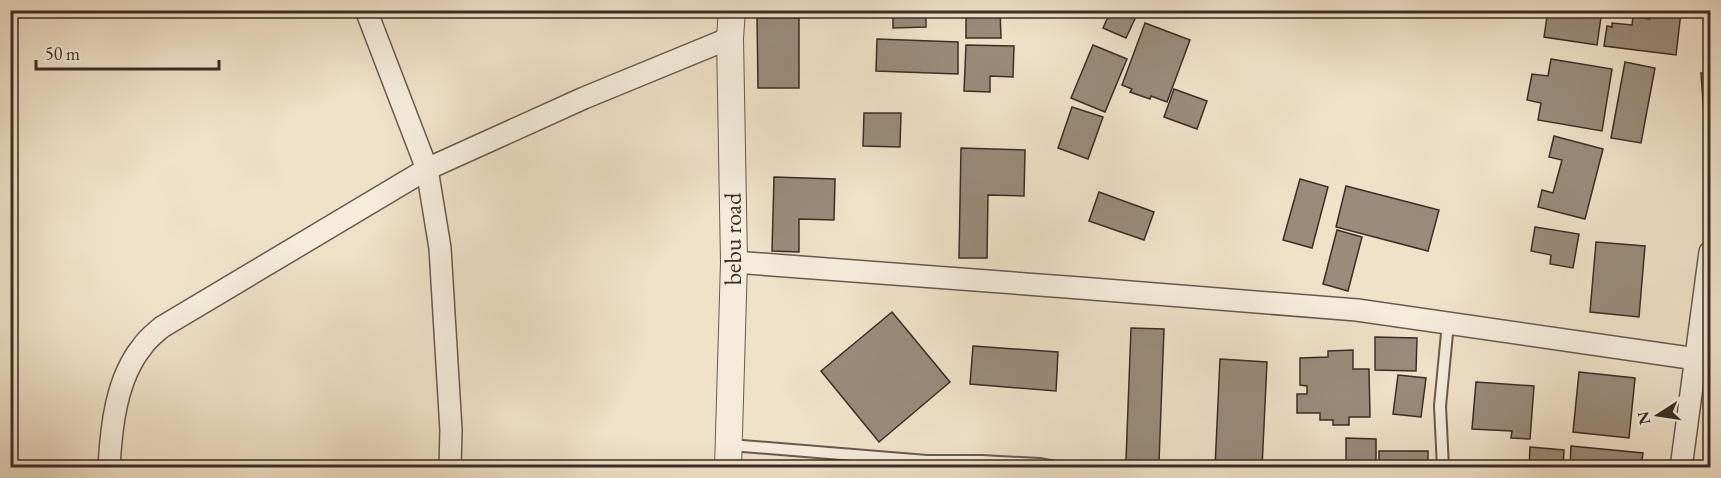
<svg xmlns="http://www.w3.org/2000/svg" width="1721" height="478" font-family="'EB Garamond',serif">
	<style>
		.building { fill: #9a8b7b; stroke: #3c2d27; stroke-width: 1.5 }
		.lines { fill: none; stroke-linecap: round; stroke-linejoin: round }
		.service-casing { stroke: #695a50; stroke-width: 14 }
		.minor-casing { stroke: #695a50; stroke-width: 24 }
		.tertiary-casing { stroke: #695a50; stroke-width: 28 }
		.service { stroke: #f5ecdc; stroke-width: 10 }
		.minor { stroke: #f5ecdc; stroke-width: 21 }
		.tertiary { stroke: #f5ecdc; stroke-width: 26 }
		.labels { text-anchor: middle; stroke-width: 5; stroke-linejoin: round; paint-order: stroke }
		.street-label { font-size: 24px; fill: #3c2d27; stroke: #f5ecdc }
	</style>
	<rect width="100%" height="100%" fill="#f0e1c9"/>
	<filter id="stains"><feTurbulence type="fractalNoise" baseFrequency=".00333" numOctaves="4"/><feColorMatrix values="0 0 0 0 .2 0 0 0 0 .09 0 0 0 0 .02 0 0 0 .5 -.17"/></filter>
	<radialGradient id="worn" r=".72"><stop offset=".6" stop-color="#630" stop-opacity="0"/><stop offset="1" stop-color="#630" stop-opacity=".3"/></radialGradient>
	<g class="building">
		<path d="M893,10H926V27L893,28Z"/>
		<path d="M966,10H1000L1001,38H966Z"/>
		<path d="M1111,10H1139L1126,38L1103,28Z"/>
		<path d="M1548,10H1602L1597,45L1544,37Z"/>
		<path d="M1651,10L1681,12L1676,55L1604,46L1607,26L1612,27V23L1632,25L1633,17L1650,19Z"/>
		<path d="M757,18H799V88H758Z"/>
		<path d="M1145,23L1190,40L1167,102L1151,96L1150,99L1130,92L1132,89L1122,85Z"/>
		<path d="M877,39L958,42V74L876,71Z"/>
		<path d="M966,45L1014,46L1013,77L990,76V92L964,91Z"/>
		<path d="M1093,45L1127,59L1105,112L1071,98Z"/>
		<path d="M1551,59L1612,69L1602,131L1538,120L1541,103L1527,100L1532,74L1548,76Z"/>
		<path d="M1625,62L1655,68L1641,143L1611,138Z"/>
		<path d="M1701,73H1710V144H1706Z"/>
		<path d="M1174,89L1207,101L1197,129L1164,117Z"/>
		<path d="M1072,107L1103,117L1088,159L1058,148Z"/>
		<path d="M864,113H901L900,147L863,146Z"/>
		<path d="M1554,136L1603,149L1585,219L1538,207L1542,190L1553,193L1562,160L1549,157Z"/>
		<path d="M961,148L1025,150L1024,196L988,195L987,258H959Z"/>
		<path d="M774,177L835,179L834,220L799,219V252L772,251Z"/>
		<path d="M1300,179L1328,187L1312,248L1283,240Z"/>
		<path d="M1346,186L1439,210L1428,251L1336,227Z"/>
		<path d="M1099,192L1154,212L1144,240L1089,221Z"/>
		<path d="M1535,227L1579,234L1573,268L1550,264L1551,255L1531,251Z"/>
		<path d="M1337,230L1362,237L1348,291L1323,284Z"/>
		<path d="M1596,242L1645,246L1639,317L1590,312Z"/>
		<path d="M892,312L950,382L879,442L821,371Z"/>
		<path d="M1131,328L1164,329L1159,462L1126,460Z"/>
		<path d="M1375,337L1417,338L1416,371L1375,370Z"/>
		<path d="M973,346L1058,352L1056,391L970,384Z"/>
		<path d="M1353,350V369H1369L1370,417H1349V425H1333V420H1320V413H1297V394H1307V386L1300,385V358L1328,357V351Z"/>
		<path d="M1220,359L1267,362L1262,468H1215Z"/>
		<path d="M1579,372L1635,378L1629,438L1573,432Z"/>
		<path d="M1398,375L1426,378L1421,417L1393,414Z"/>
		<path d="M1476,382L1534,386L1530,439L1511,438L1512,431L1472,429Z"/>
		<path d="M1346,438L1376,439V468H1346Z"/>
		<path d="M1571,446L1643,453L1641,468H1570Z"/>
		<path d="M1530,447L1564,450L1563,468H1529Z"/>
		<rect x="1379" y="451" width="49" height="17"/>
	</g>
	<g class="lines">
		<g class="service-casing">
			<g id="service">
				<path d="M730,445L927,461H982L1039,464L1060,468"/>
				<path d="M1443,468L1440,406L1448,323"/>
			</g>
		</g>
		<g class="minor-casing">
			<g id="minor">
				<path d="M366,10L427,169L440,248L451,430L450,468"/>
				<path d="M734,262L1080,288L1357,310L1710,361"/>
				<path d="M109,468C111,428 116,379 142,347C147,339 155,333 162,327L427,169L584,98L730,38"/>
				<path d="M1681,468L1710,252"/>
			</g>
		</g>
		<g class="tertiary-casing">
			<path id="tertiary" d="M728,468L734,262L730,38L732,10"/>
		</g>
		<use href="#service" class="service"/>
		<use href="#minor" class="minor"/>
		<use href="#tertiary" class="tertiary"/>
	</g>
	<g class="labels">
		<g class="street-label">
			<text transform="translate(733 239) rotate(-90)" y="8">bebu road</text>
		</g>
	</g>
	<rect width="1721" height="478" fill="none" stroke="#f0e1c9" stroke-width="36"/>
	<rect x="12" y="12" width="1697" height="454" fill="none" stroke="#3c2d27" stroke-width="3"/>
	<rect x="18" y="18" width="1685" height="442" fill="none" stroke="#3c2d27" stroke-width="1.5"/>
	<g transform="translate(1658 415) rotate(258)" stroke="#f5ecdc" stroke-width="4.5" paint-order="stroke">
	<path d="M0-4.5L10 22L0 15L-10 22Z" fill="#3c2d27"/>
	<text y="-9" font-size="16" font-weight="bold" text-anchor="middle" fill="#3c2d27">N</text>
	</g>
	<path d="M36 60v9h183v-9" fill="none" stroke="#3c2d27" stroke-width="3"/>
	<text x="45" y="60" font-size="18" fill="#3c2d27" stroke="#f5ecdc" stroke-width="4.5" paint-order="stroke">50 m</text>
	<rect width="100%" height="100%" filter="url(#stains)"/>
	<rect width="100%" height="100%" fill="url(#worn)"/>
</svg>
